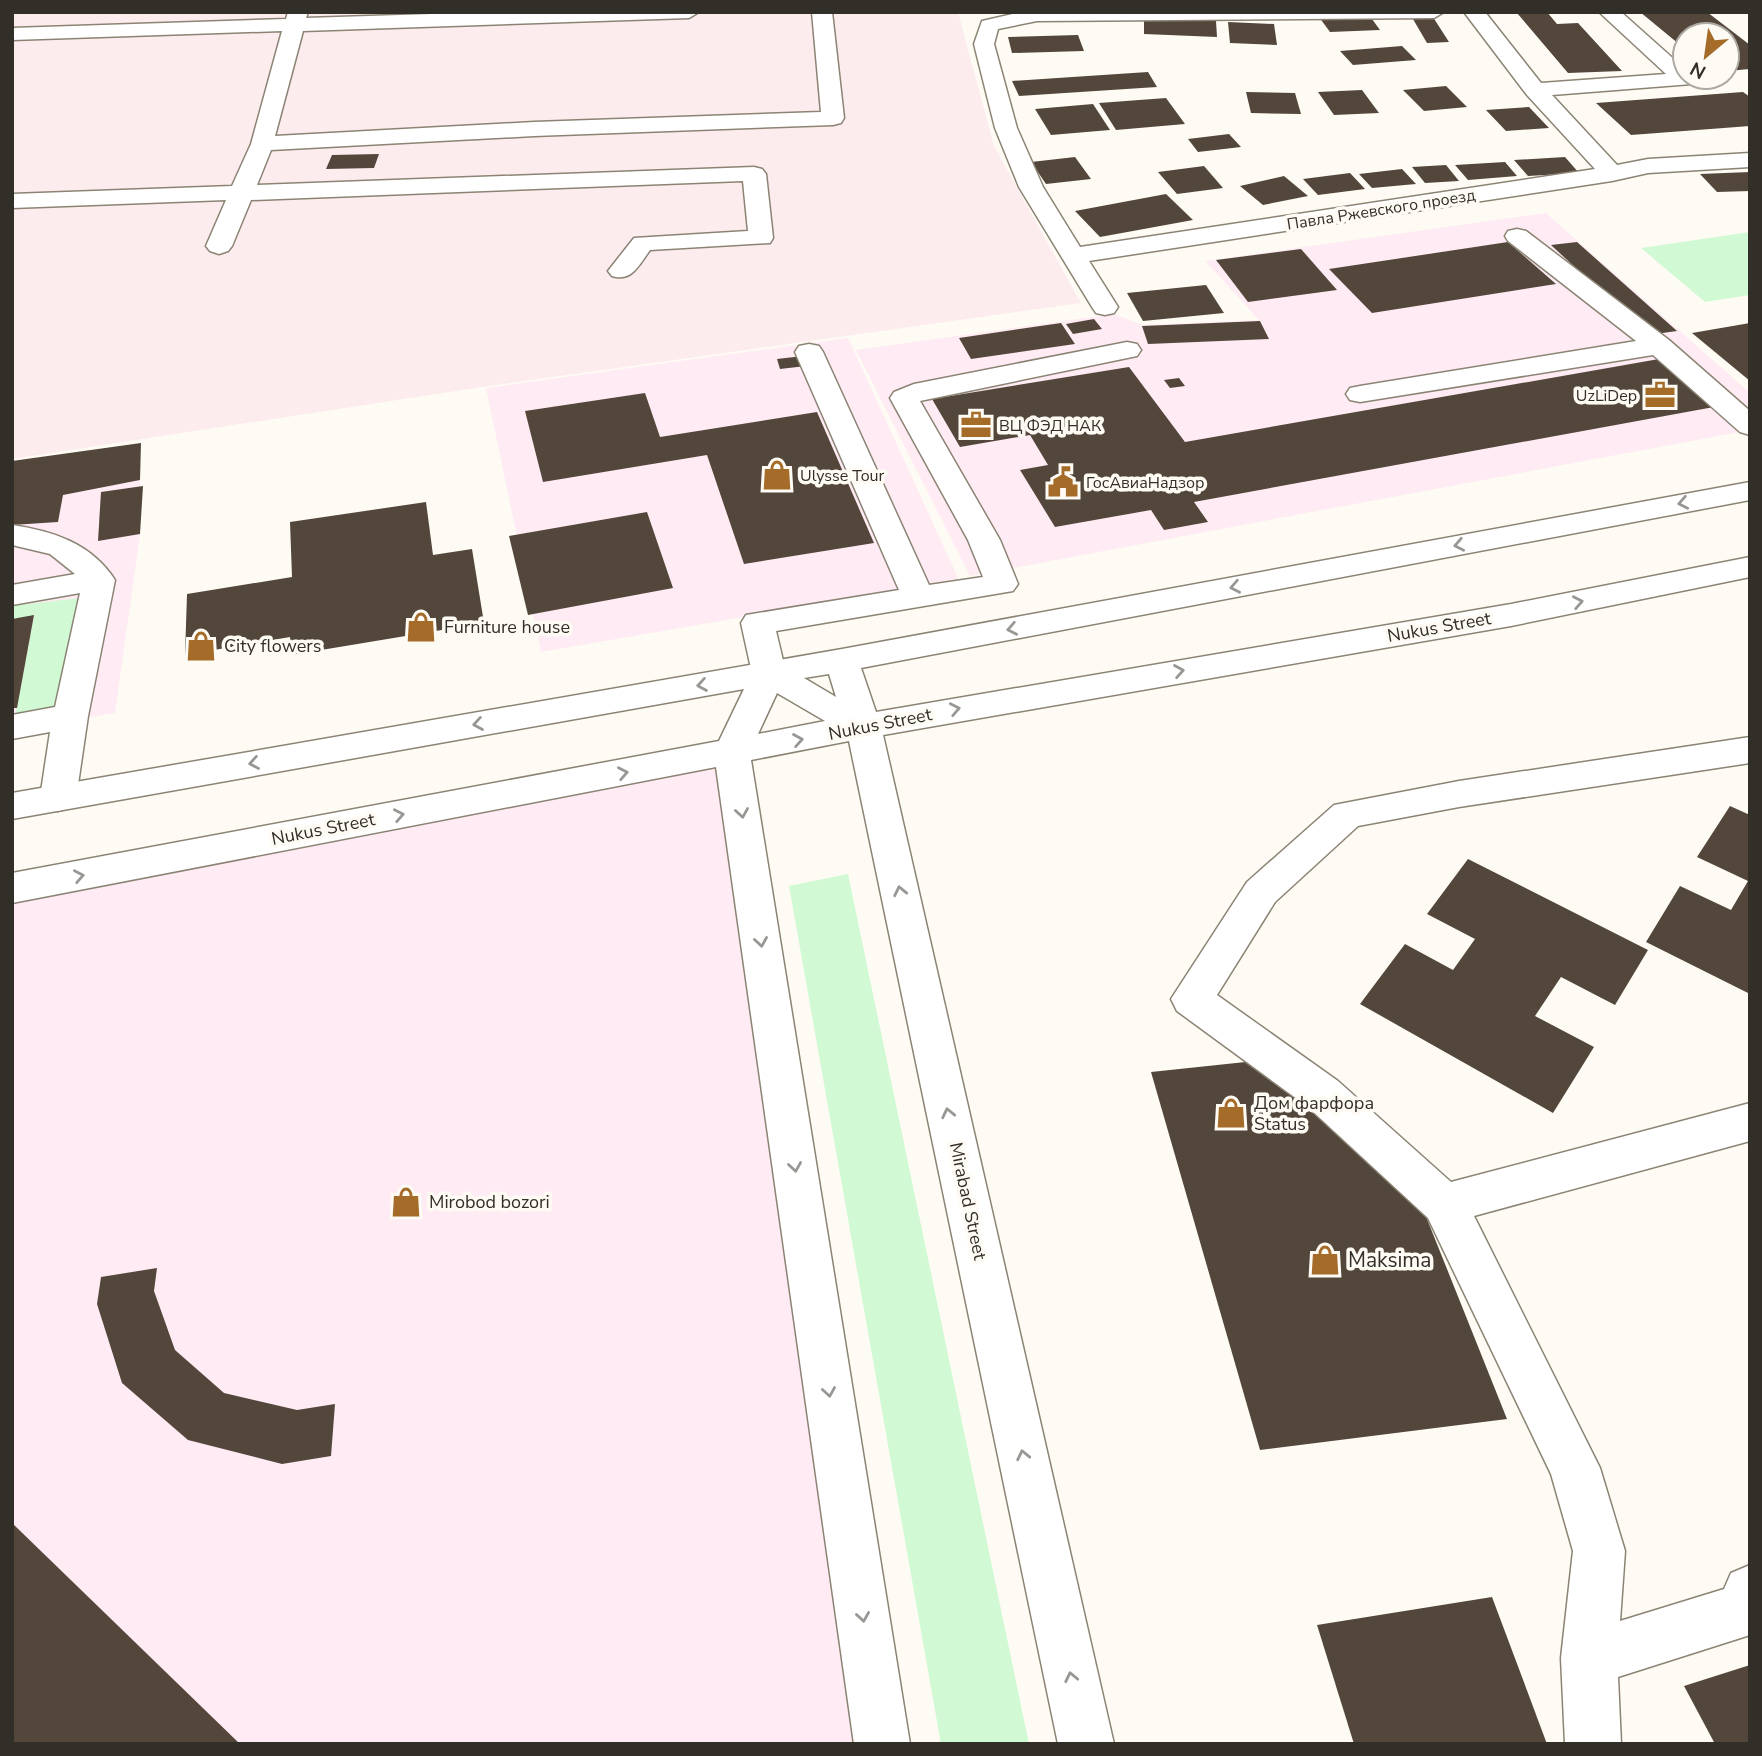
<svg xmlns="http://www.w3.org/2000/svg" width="1762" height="1756" font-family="'Nunito Sans',sans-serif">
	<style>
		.commercial { fill: #ffebf3 }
		.medical { fill: #fdecee }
		.green { fill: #d1f9d3 }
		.building { fill: #53473c }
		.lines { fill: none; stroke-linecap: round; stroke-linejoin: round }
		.minor-casing { stroke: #8b8474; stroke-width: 3 }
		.major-casing { stroke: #8b8474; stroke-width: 3 }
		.minor { fill: #fff; fill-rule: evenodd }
		.major { fill: #fff; fill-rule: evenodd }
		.oneway { stroke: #989794 }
		.labels { text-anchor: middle; stroke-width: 7; stroke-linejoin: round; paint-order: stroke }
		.far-street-label { font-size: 16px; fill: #322f29; stroke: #fefbf4 }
		.far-poi-label { font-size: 16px; fill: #322f29; stroke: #fefbf4; text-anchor: start }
		.poi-label { font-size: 18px; fill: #322f29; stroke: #fefbf4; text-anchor: start }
		.street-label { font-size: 18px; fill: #322f29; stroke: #fefbf4 }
		.near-poi-label { font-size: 21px; fill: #322f29; stroke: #fefbf4; text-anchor: start }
	</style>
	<rect width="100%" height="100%" fill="#fefbf4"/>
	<g class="commercial">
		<path d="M1546,213L1750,393V430L970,576L856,350L1114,314L1142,325L1259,320L1205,261Z"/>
		<path d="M848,338L959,580L541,652L486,388Z"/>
		<path d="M12,461L140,480V534L115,713L12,730Z"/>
		<path d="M732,752L882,1744H12V888Z"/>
	</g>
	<path class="medical" d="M12,12H958L994,146L1081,303L482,387L12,459Z"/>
	<g class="green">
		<path d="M1750,232V295L1705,302L1641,248Z"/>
		<path d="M79,598L54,723L13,728L34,616L12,619V606Z"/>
		<path d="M848,874L1029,1744H941L789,886Z"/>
	</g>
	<g class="building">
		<path d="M1547,12L1557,24L1578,23L1622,71L1568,73L1517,13Z"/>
		<path d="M1640,12H1707L1750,45V69L1727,71V35H1685V49Z"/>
		<path d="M1410,14H1431L1449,42L1427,43Z"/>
		<path d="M1369,15L1380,30L1330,32L1319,17Z"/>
		<path d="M1144,18L1216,21L1217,37L1144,34Z"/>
		<path d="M1228,22L1274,24L1277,45L1230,43Z"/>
		<path d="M1078,35L1084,51L1012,53L1008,37Z"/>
		<path d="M1402,46L1416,60L1353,65L1340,51Z"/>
		<path d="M1148,72L1157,87L1019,96L1012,81Z"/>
		<path d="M1446,86L1467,107L1424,111L1403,90Z"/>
		<path d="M1362,90L1379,113L1334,115L1318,92Z"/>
		<path d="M1246,92L1295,93L1301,114L1251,113Z"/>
		<path d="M1743,92L1750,97V126L1631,135L1596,103Z"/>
		<path d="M1166,98L1185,124L1116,130L1099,103Z"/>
		<path d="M1093,104L1110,130L1051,135L1035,109Z"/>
		<path d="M1529,107L1549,128L1506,131L1486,110Z"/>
		<path d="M1229,134L1241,147L1198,152L1188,139Z"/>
		<path d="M379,154L374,168L326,169L332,155Z"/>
		<path d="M1075,157L1091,179L1046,184L1031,162Z"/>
		<path d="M1565,157L1579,173L1528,176L1514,160Z"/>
		<path d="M1505,162L1517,176L1468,180L1455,165Z"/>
		<path d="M1446,165L1459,181L1425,183L1412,167Z"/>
		<path d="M1204,166L1223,188L1177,194L1158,172Z"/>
		<path d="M1402,169L1416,184L1372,188L1359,174Z"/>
		<path d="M1750,172V191L1717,192L1700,174Z"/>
		<path d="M1350,173L1365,189L1318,195L1303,179Z"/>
		<path d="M1284,176L1308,196L1263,205L1240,186Z"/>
		<path d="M1166,194L1193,220L1100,237L1075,211Z"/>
		<path d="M1508,242L1556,284L1372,313L1329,269Z"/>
		<path d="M1577,242L1677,331L1648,335L1551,245Z"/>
		<path d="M1301,249L1337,290L1248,302L1216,260Z"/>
		<path d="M1206,285L1224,313L1143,321L1127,293Z"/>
		<path d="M1094,319L1102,329L1073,334L1066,324Z"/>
		<path d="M1260,321L1269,339L1148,344L1142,326Z"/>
		<path d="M1061,323L1075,344L971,359L959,338Z"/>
		<path d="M1750,323V381L1692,333Z"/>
		<path d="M803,356L806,366L780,369L777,359Z"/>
		<path d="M1659,359L1714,407L1194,502L1208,522L1164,530L1151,510L1055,527L1020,470L1048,465L1030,435L960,447L932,399L1129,367L1185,442Z"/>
		<path d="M1179,378L1185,386L1170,388L1164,380Z"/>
		<path d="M645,393L660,437L817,412L874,543L744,564L707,455L543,482L525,411Z"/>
		<path d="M141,443L140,480L63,495L58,522L12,525V461Z"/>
		<path d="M143,486L140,534L98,541L101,492Z"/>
		<path d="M426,502L433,555L472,549L484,623L291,655L290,637L185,655L187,594L292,577L290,522Z"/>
		<path d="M647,512L673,588L528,615L509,536Z"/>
		<path d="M34,615L17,708H12V619Z"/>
		<path d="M1730,806L1750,815V994L1646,942L1680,886L1731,910L1748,881L1697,857Z"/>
		<path d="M1468,859L1648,950L1615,1005L1561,977L1535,1016L1594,1047L1553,1113L1360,1004L1405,944L1453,970L1475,939L1427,914Z"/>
		<path d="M1255,1061L1395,1139L1507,1419L1260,1450L1151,1072Z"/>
		<path d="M157,1268L154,1291L175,1350L224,1393L297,1410L335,1404L331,1456L282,1464L188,1440L122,1383L97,1304L101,1277Z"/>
		<path d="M12,1523L240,1744H12Z"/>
		<path d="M1492,1597L1547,1744H1354L1317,1625Z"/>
		<path d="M1750,1665V1744H1715L1684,1686Z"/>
	</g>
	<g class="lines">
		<g class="minor-casing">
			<g id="minor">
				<path d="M288,12H308L306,18L494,12H699L689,18L303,31L275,136L534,122L821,112L812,12H832L844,118L841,123L833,125L534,136L271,150L257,185L754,167L762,169L766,174L773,238L770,243L650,250C639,265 632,282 612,276L608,271L634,238L748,231L743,181L251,200L232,246L228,251L219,254L210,251L206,246L226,200L12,208V194L232,186L251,144L282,31L12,40V28L286,19Z"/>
				<path d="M1021,12H1444L1434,18L1037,21L998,29L994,44L1017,128L1043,187L1080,247L1595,169L1527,95L1464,12H1485L1541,83L1666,74L1599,12H1621L1685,69V77H1693L1692,84L1552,95L1617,165L1648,159L1750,153V167L1648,173L1612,181L1089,261L1118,307L1114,313L1105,315L1096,313L1092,307L1019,187L995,128L974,44L982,21Z"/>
				<path d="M1517,229L1526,231L1669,340L1750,411V435L1740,432L1653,355L1360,402L1350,400L1346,394L1350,388L1360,386L1636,341L1508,241L1505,236L1508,231Z"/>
				<path d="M1127,342L1137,344L1141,350L1137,356L920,401L1000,540L1018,584L1013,591L776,631L786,673L781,681L769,684L757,681L752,673L741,623L746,615L899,590L795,352L799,346L809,344L819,346L823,352L929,585L983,577L968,540L890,398L894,392L914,384Z"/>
				<path d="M12,525C53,531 91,543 115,580L88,716L76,798L71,807L58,811L45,807L40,798L50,732L12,739V715L55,707L80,593L12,605V585L75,574L50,554L12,545Z"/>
				<path d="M1750,737V763L1459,807L1358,826L1275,902L1217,995L1338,1081L1451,1182L1750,1103V1141L1474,1216L1600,1468L1625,1551L1620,1621L1724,1589L1731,1573L1750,1565V1635L1618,1677L1621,1744H1565L1561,1658L1573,1551L1551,1474L1428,1218L1308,1107L1177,1011L1171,999L1247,882L1334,805L1459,781Z"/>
			</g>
		</g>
		<g class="major-casing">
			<path id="major" d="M1750,482V500L861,668L876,712L1511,604L1750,557V577L1511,626L883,735L1114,1744H1058L849,741L751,760L910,1744H854L716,767L12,903V873L719,741L744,689L12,819V793L842,649ZM829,674L836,697L804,678ZM777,693L825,721L758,734Z"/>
		</g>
		<use href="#minor" class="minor"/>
		<use href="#major" class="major"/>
	</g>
	<defs><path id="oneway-chevron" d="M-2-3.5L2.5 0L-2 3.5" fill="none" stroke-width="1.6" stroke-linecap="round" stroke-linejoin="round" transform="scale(1.75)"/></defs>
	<g class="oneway">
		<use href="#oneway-chevron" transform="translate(1683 503) rotate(169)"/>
		<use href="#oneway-chevron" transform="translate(1459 545) rotate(169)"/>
		<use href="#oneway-chevron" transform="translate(1235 587) rotate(169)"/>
		<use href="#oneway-chevron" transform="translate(1578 602) rotate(-11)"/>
		<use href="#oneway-chevron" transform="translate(1012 629) rotate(169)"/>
		<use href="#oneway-chevron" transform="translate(1179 671) rotate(-10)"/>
		<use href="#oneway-chevron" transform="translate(702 685) rotate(170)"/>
		<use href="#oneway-chevron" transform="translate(955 709) rotate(-11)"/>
		<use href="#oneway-chevron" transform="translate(478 724) rotate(170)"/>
		<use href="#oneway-chevron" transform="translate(798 740) rotate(-10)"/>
		<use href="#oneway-chevron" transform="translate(254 763) rotate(170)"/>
		<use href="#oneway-chevron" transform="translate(623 773) rotate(-11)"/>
		<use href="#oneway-chevron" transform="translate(742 813) rotate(81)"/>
		<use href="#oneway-chevron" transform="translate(399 815) rotate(-11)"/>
		<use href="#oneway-chevron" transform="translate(79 876) rotate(-11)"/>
		<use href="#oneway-chevron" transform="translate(900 891) rotate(-102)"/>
		<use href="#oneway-chevron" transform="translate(761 942) rotate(81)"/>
		<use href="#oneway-chevron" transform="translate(948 1113) rotate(-102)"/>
		<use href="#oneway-chevron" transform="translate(795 1167) rotate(81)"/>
		<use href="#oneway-chevron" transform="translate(829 1392) rotate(81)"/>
		<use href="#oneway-chevron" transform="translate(1023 1455) rotate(-102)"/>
		<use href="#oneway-chevron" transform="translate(863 1617) rotate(81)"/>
		<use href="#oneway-chevron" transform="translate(1071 1677) rotate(-102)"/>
	</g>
	<defs>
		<g id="office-bare" transform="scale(2.415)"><path d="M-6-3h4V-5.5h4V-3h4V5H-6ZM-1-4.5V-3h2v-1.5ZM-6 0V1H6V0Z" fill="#a46b29" stroke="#fefbf4" stroke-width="2.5" paint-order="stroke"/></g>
		<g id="shop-bare" transform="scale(2.415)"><path d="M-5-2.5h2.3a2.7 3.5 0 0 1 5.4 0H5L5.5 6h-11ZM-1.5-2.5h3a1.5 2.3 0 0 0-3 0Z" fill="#a46b29" stroke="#fefbf4" stroke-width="2.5" paint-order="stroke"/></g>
		<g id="civic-bare" transform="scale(2.415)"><path d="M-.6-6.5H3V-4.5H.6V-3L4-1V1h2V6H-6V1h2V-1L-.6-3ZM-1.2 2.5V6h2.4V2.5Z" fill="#a46b29" stroke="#fefbf4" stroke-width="2.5" paint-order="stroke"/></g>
	</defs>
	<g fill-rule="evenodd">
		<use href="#office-bare" x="1660" y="395"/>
		<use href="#office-bare" x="976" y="425"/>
		<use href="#shop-bare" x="777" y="475"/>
		<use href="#civic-bare" x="1063" y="482"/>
		<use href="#shop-bare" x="421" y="627"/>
		<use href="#shop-bare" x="201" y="646"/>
		<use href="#shop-bare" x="1231" y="1113"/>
		<use href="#shop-bare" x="406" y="1202"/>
		<use href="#shop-bare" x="1325" y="1260"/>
	</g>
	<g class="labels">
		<g class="far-street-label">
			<text transform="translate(1381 209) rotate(-9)" y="6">Павла Ржевского проезд</text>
		</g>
		<g class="far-poi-label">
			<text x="1637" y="401" text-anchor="end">UzLiDep</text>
			<text x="999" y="431">ВЦ ФЭД НАК</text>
			<text x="800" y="481">Ulysse Tour</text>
			<text x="1086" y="488">ГосАвиаНадзор</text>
		</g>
		<g class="poi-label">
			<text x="444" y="633">Furniture house</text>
			<text x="224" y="652">City flowers</text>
			<text x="1254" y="1109">Дом фарфора<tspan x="1254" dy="21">Status</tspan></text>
			<text x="429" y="1208">Mirobod bozori</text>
		</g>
		<g class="street-label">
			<text transform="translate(1439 627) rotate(-10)" y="6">Nukus Street</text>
			<text transform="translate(880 724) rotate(-11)" y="6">Nukus Street</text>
			<text transform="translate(323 829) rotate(-11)" y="6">Nukus Street</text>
			<text transform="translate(968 1201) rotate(78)" y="6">Mirabad Street</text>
		</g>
		<g class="near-poi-label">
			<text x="1348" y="1267">Maksima</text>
		</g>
	</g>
	<rect width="1762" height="1756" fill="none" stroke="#322f29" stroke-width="28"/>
	<g transform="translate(1706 56) rotate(209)"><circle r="33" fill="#fefbf4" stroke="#aca9a3" stroke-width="2"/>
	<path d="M0-5L12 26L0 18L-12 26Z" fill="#a46b29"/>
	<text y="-10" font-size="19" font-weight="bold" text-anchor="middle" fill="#322f29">N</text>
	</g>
</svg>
